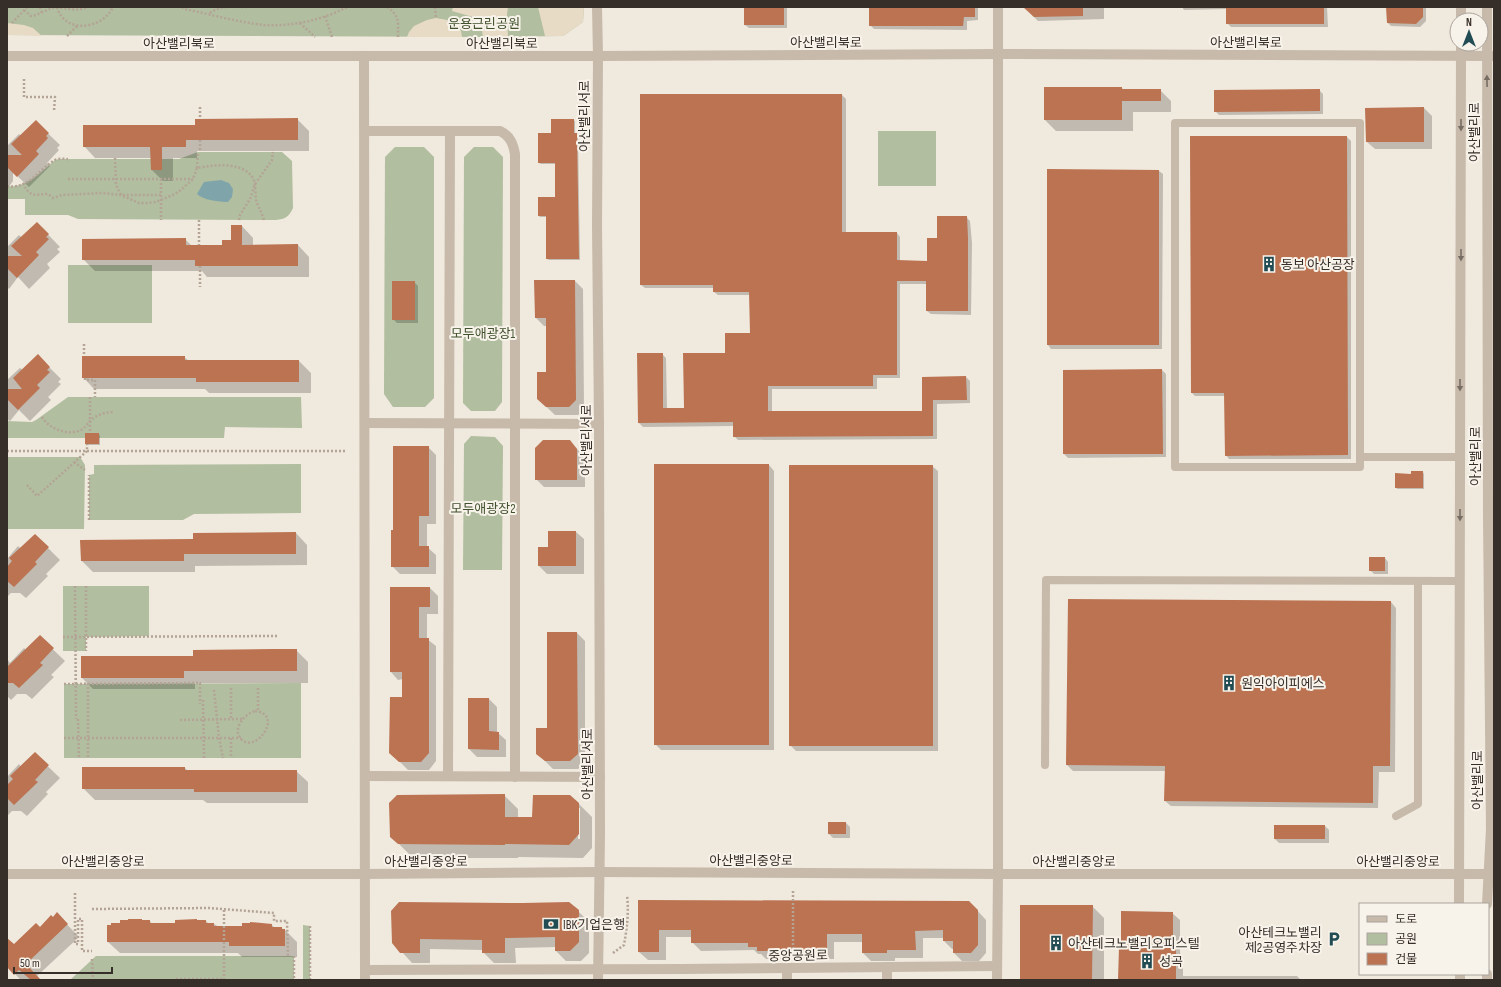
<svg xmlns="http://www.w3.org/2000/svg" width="1501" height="987" font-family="'Sofia Sans Condensed','Noto Sans KR',sans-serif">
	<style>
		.green { fill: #b1be9f }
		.plaza { fill: #e7dbc6 }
		.water { fill: #7fa5ab }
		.shadow { fill: #0003; fill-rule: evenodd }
		.building { fill: #bb7351 }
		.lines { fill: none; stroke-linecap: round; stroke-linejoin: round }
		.path { stroke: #b3a495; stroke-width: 2.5; stroke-dasharray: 2 2; stroke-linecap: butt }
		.service { stroke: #c7baaa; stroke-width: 8 }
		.minor { stroke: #c7baaa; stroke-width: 10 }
		.tertiary { stroke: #c7baaa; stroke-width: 10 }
		.oneway { fill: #776d63 }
		.labels { text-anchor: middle; stroke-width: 4; stroke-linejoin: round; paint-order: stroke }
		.park-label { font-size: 13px; fill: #42522f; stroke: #f8f3ea }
		.street-label { font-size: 13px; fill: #362e29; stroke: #f8f3ea }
		.poi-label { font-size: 13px; fill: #362e29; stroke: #f8f3ea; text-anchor: start }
	</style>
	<rect width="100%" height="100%" fill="#f0e9de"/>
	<g class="green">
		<path d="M7,7H584L583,22L563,36L483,37L7,35Z"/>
		<rect x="878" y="131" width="58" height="55"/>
		<path d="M395,147H424L434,157V398L425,407H393L384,394L385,157Z"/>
		<path d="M474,147H493L503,157L502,402L495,411H471L463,403L464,157Z"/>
		<path d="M198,152H282L292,161L293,208C289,217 285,219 276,220L78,219L68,215H25V199H7V186C26,189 42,171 55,160L60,159H179Z"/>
		<rect x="68" y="265" width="84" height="58"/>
		<path d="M68,397H301L302,428L225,427L224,438H99L85,433V438H7V421L32,422L36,420Z"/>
		<path d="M471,436L495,437L503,446L502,570H463L464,444Z"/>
		<path d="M7,457H80L85,465L84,529H7Z"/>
		<path d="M301,464V513L194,514L183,520H89V475L94,474V465Z"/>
		<path d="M63,586H149V636L86,637V651H63Z"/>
		<path d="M301,683V758H64V684Z"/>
		<path d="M303,925L310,926V980H303Z"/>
		<path d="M96,956H294V980H70Z"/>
	</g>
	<g class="plaza">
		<path d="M453,7H508L507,14L508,37H483L480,19L452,11Z"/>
		<path d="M538,7H584L583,22L563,36H545Z"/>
		<path d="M436,18L447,20L455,24L461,31L462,37H407L409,32L414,26L427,20Z"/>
		<path d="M7,23L24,25L33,28L42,36L7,35Z"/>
	</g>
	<path class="water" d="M221,180L229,183L233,189L232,197L228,202C219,202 203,200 197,194L204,182Z"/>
	<g class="shadow">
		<path d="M745,7H787V28H749L745,25Z"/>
		<path d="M870,7H978V20L967,21V30L874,29L870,25Z"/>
		<path d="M1024,7H1104V19L1038,21Z"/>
		<path d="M1182,7H1327L1328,27H1231L1227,23V9L1184,10Z"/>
		<path d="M1387,7H1426V21L1420,27L1391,26L1388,23Z"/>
		<path d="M1122,88L1124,90H1160L1171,101V112H1133V131H1056L1045,120Z"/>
		<path d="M1319,90L1323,94V114L1219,115L1215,111Z"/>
		<path d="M842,95L846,99V233H897L900,237V261L928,262L938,239L966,217L970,221L972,243L971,315L931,314L927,311V284H900V378H877V389H772V412H923V378L966,377L970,381V403L937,404V439L738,440L734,436V426L643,427L639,423L662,354L666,358L667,409H685L726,354L751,334L750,295H718L714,292V288H645L641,285Z"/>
		<path d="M1424,108L1432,116V149H1375L1367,142Z"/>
		<path d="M297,119L309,131V151H197V158H173V181H163L152,170V158H95L84,146L196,126Z"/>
		<path d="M573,120L575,121V134L578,135L580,260H549L547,259V217H540L539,216L556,198V164H541L539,163L552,134Z"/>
		<path d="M36,122L60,145L57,148L59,150L47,163L50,166L29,187L13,172V181L8,188L7,186V146L19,134L21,136Z"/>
		<path d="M1191,137H1347L1351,141V459H1229L1226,455L1225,396H1195L1192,393Z"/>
		<path d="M1159,171L1163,174L1162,349H1051L1048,345Z"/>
		<path d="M37,223L60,247L57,249L60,252L47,264L50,268L29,289L18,277L9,289L7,287V247L19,235L22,238Z"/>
		<path d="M242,226L253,238V246L298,245L309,257V277H207L202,271H95L84,260L185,239L192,246H223L232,241Z"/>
		<path d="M575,281L583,289L584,409L578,415H555L538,399L547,373V326H544L536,318Z"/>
		<path d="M414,282L418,286V323H397L393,319Z"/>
		<path d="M38,356L61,379L58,382L61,384L48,397L51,400L30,421L19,410L10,421L7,419V380L20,368L23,370Z"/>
		<path d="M184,357L189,361H299L311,373V393H209L205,389H94L83,377Z"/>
		<path d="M1162,370L1166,374V457L1068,458L1064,454V371Z"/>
		<path d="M99,434L100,436V445H88L86,443Z"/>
		<path d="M569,441L585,457V487H544L536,479Z"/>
		<path d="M428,447L436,455V524H427V547L436,555V574H400L392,566L394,531Z"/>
		<path d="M769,465L774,471V750H661L655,744Z"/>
		<path d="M932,466L938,471V751H796L790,745Z"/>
		<path d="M1423,472L1424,474V489H1397L1396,487L1412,475Z"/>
		<path d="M549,532H576L584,539V574H547L539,566L549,548Z"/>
		<path d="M296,533L307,545V565L195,566V572H93L82,561L194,540Z"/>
		<path d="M35,535L60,560L46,574L48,576L26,598L20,593H11L7,597V559L18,546L21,549Z"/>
		<path d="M1385,558L1388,562V574H1374L1370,570Z"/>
		<path d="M391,588H430L438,596V614H427V639L436,646V761L429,770H408L390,752L403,698V679L398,680L391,672Z"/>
		<path d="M1391,602L1396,608L1395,772H1379L1378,808L1171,806L1165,801L1166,771H1073L1067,765Z"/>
		<path d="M577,633L585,641V762L578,769H553L537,753L548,729Z"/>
		<path d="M40,637L65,661L51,675L54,677L32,699L26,694H17L11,700L7,696V659L10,663L24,648L26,650Z"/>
		<path d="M296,650L308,662V683H195V689H93L82,678L194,657Z"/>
		<path d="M489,699L497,707V732L498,733L506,740V757H477L469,749Z"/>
		<path d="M35,754L60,778L46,792L48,794L27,816L21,811H12L7,816V777L19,764L21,767Z"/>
		<path d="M185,768L188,771H296L308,782V803H207L203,800H95L83,788Z"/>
		<path d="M504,795L518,809V818H533L579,804L592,817V848L583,858L518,857V858H413L391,836ZM578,808H580V839H578Z"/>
		<path d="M829,823H846L850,827V838H833L829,834Z"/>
		<path d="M1325,826L1329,830V843H1279L1275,839Z"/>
		<path d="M639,901L975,908L986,920V953L979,961H962L954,953V949H952L944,941V938H923V958H895V961H871L863,953V942H834V959H766L761,954H758L754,950L701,951L692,942V937H666V960H648L639,952Z"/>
		<path d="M1092,906L1104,918V980H1021Z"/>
		<path d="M578,911L589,922V953L581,961H566L556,951V947L515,948L516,963H494L483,952V950L430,949V963H412L393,942Z"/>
		<path d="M1172,913L1180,920V953L1183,956V976H1297L1301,980H1119Z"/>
		<path d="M57,914L79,937L37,976L40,980H21L7,966V939L14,946L40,928Z"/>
		<path d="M142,920L143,921H150L152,924H176L197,920L206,921L209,924H214L219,927L272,925L275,928H281L285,930L297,942V957H242L238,953H120L108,942L121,924Z"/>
	</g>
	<g class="building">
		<rect x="744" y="7" width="40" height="18"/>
		<path d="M869,7H975V17H964L963,26H869Z"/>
		<path d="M1023,7H1083V16L1034,17Z"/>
		<rect x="1226" y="7" width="98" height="17"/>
		<path d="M1386,7H1423V17L1416,24L1387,23Z"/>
		<path d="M1044,87H1122V89H1161V101H1122V120H1044Z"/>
		<path d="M1320,89V111L1214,112V90Z"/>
		<path d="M640,94H842V232H897V260L927,261V238H937V216H967L968,238V311H926V281H897V375H873V386H768V411H922V377L966,376L967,400H933V436L733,437V422L638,423L637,353H663V408H684L683,353H725V333H750L749,292H713V285H640Z"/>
		<path d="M1424,107V142H1366L1365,108Z"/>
		<path d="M298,118V140H186V147H162V170H151L150,147H83V125H195V119Z"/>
		<path d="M551,119H574V133H577L579,259H546V216H538V197H555V163H538V133H551Z"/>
		<path d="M36,120L49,133L46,136L48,138L36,151L39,154L17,177L7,167V155H22L11,144Z"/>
		<path d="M1190,136H1347L1348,455L1225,456L1224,393H1191Z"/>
		<path d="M1047,169L1159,170V345H1047Z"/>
		<path d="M37,222L49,234L46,237L49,239L36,252L39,255L17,278L7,268V256H22L11,246Z"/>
		<path d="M231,225H242V245L298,244V266H195V260H82V239L186,238V245H222V240H231Z"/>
		<path d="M534,280H575L576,400L569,407H546L537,399V372H546V318H535Z"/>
		<rect x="392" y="281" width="23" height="39"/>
		<path d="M38,354L50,367L47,370L50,372L37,385L40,388L18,410L7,399V389H22L13,378Z"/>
		<path d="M82,356H185V360H299V382H196V378H82Z"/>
		<path d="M1162,369L1163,454H1063V370Z"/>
		<rect x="85" y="433" width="14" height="11"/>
		<path d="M543,440H570L577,449V480H535V448Z"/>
		<path d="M393,446H429V516H419V546H429V567H391V530H393Z"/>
		<rect x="654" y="464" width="115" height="281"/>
		<rect x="789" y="465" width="144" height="281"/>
		<path d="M1411,471H1423V488H1395V473L1411,474Z"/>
		<path d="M548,531H576V566H538V547H548Z"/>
		<path d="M296,532V554H184V561H81L80,540L193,539V533Z"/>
		<path d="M35,534L49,547L35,562L37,564L14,587L7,581V567L12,561L9,558Z"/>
		<rect x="1369" y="557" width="16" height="14"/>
		<path d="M390,587H430V607H419V638H429V753L421,762H399L389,753L390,697H402V672H390Z"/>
		<path d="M1068,599L1391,601L1390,766H1373V803L1164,801L1165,766L1066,765Z"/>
		<path d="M547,632H577L578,754L570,761H545L536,754V728H547Z"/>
		<path d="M40,635L54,648L40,663L43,665L19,688L13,683H7V667Z"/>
		<path d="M273,649H297V671H184V678H81V656H193V650Z"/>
		<path d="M468,698H489V731L499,732V750L468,749Z"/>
		<path d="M35,752L49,765L35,780L38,782L14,805L7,798V785L13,779L10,776Z"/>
		<path d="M82,767H185V770H297V792H194V789H82Z"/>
		<path d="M505,794V817H532L533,795H570L579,803V834L569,845L505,844V845L398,844L390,837L389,803L397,795Z"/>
		<rect x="828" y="822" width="18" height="12"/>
		<rect x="1274" y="825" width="51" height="14"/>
		<path d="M638,900L969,901L978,910V945L971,953H953V941H943V930L915,931L916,950H887V953H862V934H827V951H757V947H748V943H691V930H659V952H638Z"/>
		<path d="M399,902L523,903L569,902L579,910V942L570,951H555V937L505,938V953H482V940L420,939V953H400L392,943L391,911Z"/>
		<path d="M1020,905H1093L1092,980H1020Z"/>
		<path d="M1121,911L1173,912V948H1176V980H1118L1119,947H1121Z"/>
		<path d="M57,912L68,924L26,964L40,979L31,980L19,970L14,975L7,967V938L14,944L36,923L40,927L51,915L53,917Z"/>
		<path d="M128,919H142V920H150V923H175V920L197,919V920H206V923H214V926H242V923H250V922L272,924V927H282V929H285V946H229V942H107V925H111V923H120V920H128Z"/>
	</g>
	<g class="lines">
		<g class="path">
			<path d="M40,7L42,13"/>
			<path d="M57,7C64,34 102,30 113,7"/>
			<path d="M182,7L184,9C210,14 237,22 263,25C290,27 323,20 347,7"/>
			<path d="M387,7C400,16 398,22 398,37"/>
			<path d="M435,7L436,18"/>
			<path d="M24,10L31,16C39,15 45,10 52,8C64,6 76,13 87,7"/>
			<path d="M210,13C220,5 235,7 247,7"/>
			<path d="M325,16L332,37"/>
			<path d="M12,23L27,7"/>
			<path d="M300,23L315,37"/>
			<path d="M67,36L77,26"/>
			<path d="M24,79V97H55L54,111"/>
			<path d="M200,107V119"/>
			<path d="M200,140V152"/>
			<path d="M115,158L116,185L121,195H161"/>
			<path d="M197,168L198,152"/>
			<path d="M68,179H193"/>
			<path d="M161,179V220"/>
			<path d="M23,183C30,199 36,194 48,194L53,198L62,195L103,193L121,195L139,203H147L156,202L175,194L182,189L193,179L197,168C214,165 242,161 253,178C256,184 255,193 256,200C258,207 262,213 264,220"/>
			<path d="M7,186C28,190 39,169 55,160C59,158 64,159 68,159"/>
			<path d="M199,220V245"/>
			<path d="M239,220L240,215L250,199L255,184L272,160L273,152"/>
			<path d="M200,266V287"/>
			<path d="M84,344V356"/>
			<path d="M85,378V380H95V397"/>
			<path d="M90,397V433"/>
			<path d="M42,417C49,429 68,436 81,430C85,428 87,424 90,421C96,415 105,412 113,412"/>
			<path d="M7,451H345"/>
			<path d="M74,462L85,470"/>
			<path d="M27,485L37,496L87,451V444"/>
			<path d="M89,520V475"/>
			<path d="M75,586L76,719"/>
			<path d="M86,586V651"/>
			<path d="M63,637L277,636"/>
			<path d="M88,683V758"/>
			<path d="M64,684L200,683V704"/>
			<path d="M231,688V719"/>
			<path d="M258,688V711"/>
			<path d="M214,690L219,738L223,758"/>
			<path d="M203,700L204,758"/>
			<path d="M255,711C284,714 257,753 242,740C231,730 244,714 255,711Z"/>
			<path d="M78,719L79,758"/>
			<path d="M180,720L242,719"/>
			<path d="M64,738H241"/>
			<path d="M231,738V758"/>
			<path d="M75,893V944H78V919H82V951H92"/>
			<path d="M92,909L209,908L274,913V921H287L288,956"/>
			<path d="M224,910V980"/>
			<path d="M613,953L624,945C627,928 629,912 627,895"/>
			<path d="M294,956V980"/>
			<path d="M793,957V891"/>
			<path d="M92,959L93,980"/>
			<path d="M176,979H224"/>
			<path d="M310,980V926"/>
		</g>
		<g class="service">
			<path d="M1360,457V123H1175V467H1360V457H1460"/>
			<path d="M1045,765L1046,580L1460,581"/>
			<path d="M1396,816L1418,804V581"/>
		</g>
		<g class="minor">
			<path d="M598,56L597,225L599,424L600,834L598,980"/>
			<path d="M365,131H500C510,136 513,143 515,154V777"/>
			<path d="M365,423L599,424"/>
			<path d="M365,776L600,777"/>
			<path d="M448,776L450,131"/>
			<path d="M887,967V980"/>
			<path d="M365,970L682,969L997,966"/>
			<path d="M787,980V968"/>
			<path d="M997,980L998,874"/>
		</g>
		<g class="tertiary">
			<path d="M597,7L598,56"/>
			<path d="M1461,7V20"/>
			<path d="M1487,7L1488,516L1491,829L1487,904"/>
			<path d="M7,56H598L998,54L1494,56"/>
			<path d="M364,56L365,980"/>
			<path d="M7,874H364L599,872L998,874H1494"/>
			<path d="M998,874V7"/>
			<path d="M1459,904L1461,44"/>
			<path d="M1460,974V980"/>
			<path d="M1487,974V980"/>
		</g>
	</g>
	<defs><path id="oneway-solid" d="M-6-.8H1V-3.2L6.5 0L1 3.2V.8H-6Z"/></defs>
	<g class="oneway">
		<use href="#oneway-solid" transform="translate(1487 81) rotate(-91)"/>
		<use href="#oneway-solid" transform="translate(1461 125) rotate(90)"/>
		<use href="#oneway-solid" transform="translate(1461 255) rotate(90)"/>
		<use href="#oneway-solid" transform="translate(1460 385) rotate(90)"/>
		<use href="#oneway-solid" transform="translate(1460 515) rotate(90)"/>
	</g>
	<defs>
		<g id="building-bare" transform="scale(1.2)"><path d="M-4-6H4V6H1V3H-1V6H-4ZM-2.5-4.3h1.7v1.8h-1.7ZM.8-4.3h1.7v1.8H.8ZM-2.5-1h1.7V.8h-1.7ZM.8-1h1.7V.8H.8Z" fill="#224c54" stroke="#f8f3ea" stroke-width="2.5" paint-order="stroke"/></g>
		<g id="bank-bare" transform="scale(1.2)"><path d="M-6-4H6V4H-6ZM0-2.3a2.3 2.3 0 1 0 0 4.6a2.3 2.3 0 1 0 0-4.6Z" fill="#224c54" stroke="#f8f3ea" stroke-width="2.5" paint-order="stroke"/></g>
		<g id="parking-bare" transform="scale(1.2)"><path d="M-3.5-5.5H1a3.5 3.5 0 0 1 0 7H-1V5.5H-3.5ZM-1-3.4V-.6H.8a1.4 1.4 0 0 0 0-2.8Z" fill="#224c54" stroke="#f8f3ea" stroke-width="2.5" paint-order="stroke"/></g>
	</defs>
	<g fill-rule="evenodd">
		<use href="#building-bare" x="1269" y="264"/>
		<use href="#building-bare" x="1229" y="683"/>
		<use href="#bank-bare" x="551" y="924"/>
		<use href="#parking-bare" x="1334" y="939"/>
		<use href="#building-bare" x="1056" y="943"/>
		<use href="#building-bare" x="1147" y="961"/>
	</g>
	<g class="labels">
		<g class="park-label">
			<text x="484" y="28">운용근린공원</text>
			<text x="483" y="338">모두애광장1</text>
			<text x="483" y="513">모두애광장2</text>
		</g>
		<g class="street-label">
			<text x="826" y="47">아산밸리북로</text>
			<text x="1246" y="47">아산밸리북로</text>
			<text x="179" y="48">아산밸리북로</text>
			<text x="502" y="48">아산밸리북로</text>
			<text transform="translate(584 116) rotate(-90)" y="5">아산밸리서로</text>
			<text transform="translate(1474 132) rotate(-90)" y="5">아산밸리로</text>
			<text transform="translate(586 440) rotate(-90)" y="5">아산밸리서로</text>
			<text transform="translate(1475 456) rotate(-90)" y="5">아산밸리로</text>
			<text transform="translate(587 764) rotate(-90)" y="5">아산밸리서로</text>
			<text transform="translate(1477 780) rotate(-90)" y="5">아산밸리로</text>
			<text x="751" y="865">아산밸리중앙로</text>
			<text x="103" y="866">아산밸리중앙로</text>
			<text x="426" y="866">아산밸리중앙로</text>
			<text x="1074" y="866">아산밸리중앙로</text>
			<text x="1398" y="866">아산밸리중앙로</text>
			<text transform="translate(798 955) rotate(-1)" y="5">중앙공원로</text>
		</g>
		<g class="poi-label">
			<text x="1281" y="269">동보 아산공장</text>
			<text x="1241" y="688">원익아이피에스</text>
			<text x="563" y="929">IBK기업은행</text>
			<text x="1322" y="937" text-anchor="end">아산테크노밸리<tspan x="1322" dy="15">제2공영주차장</tspan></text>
			<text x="1068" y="948">아산테크노밸리오피스텔</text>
			<text x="1159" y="966">성곡</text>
		</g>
	</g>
	<rect width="1501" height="987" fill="none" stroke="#362e29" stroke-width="16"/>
	<rect x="1359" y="903" width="130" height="72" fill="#f8f3ea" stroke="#aaa49d"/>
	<rect x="1367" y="916" width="20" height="6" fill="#c7baaa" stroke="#aaa49d"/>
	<text x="1395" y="923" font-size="12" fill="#362e29">도로</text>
	<rect x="1367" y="933" width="20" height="12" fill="#b1be9f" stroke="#aaa49d"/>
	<text x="1395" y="943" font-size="12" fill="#362e29">공원</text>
	<rect x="1367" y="953" width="20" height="12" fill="#bb7351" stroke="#aaa49d"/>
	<text x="1395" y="963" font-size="12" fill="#362e29">건물</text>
	<g transform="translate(1469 32)"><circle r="19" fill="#f8f3ea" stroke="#aaa49d"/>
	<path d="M0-3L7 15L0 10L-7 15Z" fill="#224c54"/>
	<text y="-6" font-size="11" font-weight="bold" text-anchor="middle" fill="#362e29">N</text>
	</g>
	<path d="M14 967v6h98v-6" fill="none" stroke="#362e29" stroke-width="2"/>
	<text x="20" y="967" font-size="12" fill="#362e29" stroke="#f8f3ea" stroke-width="3" paint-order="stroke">50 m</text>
</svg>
